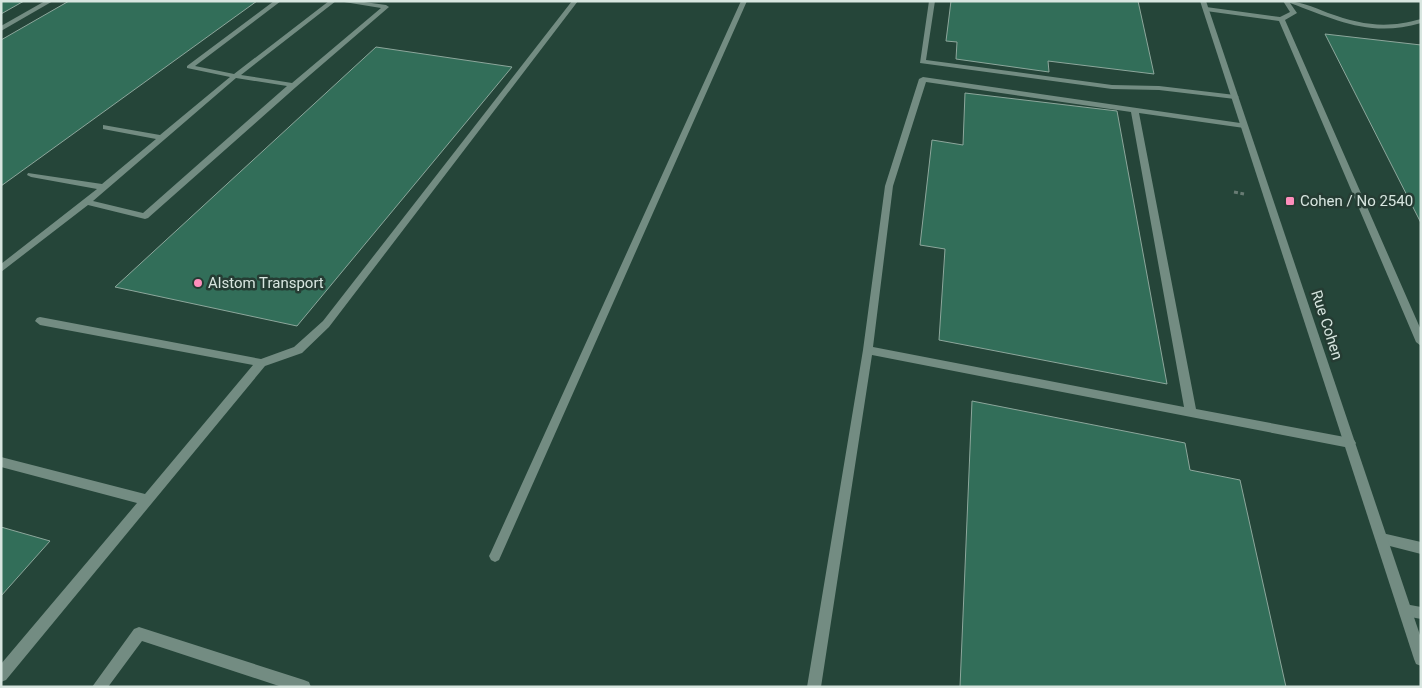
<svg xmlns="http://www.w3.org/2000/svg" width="1422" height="688" font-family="Roboto,sans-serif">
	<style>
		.built { fill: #254539 }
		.building { fill: #326e59; stroke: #8da79c }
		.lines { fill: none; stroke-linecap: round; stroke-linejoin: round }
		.path { stroke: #687c74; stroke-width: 3; stroke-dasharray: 4 2.5; stroke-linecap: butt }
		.lane { fill: #738c82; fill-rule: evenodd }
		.street { fill: #738c82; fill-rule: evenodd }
		.poi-dot { fill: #fe8ebc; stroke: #253c33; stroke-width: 2 }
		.labels { text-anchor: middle; stroke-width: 5; stroke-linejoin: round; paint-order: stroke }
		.poi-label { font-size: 15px; fill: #d8e6e0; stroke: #253c33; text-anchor: start }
		.street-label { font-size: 15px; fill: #d8e6e0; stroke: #253c33 }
	</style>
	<rect width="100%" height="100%" fill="#253c33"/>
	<rect class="built" x="1" y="1" width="1420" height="686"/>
	<g class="building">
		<path d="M1,1H24L1,14Z"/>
		<path d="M69,1H257L1,186V40Z"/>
		<path d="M951,1H1138L1154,74L1048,61L1049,72L956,59L957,42L946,41Z"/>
		<path d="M1325,34L1421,45V223Z"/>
		<path d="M376,47L512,67L297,326L115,287Z"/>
		<path d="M965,93L1117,111L1167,384L939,340L945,249L920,245L932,140L963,145Z"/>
		<path d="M972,401L1185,443L1190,470L1240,480L1286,687H960Z"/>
		<path d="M1,527L50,541L1,596Z"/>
	</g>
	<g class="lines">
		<path class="path" d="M1234,192L1244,194"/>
		<g class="lane">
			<path d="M45,1H53L1,31V26Z"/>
			<path d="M274,1H281L195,66L234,74L329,1H336L241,75L292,83L381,8L338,1H357L386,5L389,7L296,87L148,218L145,219L88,205L1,272V264L97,189L31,177L27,175L28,173L102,184L156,139L103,129V125L160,135L230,77L187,68V66ZM236,78L287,86L143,213L93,201Z"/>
			<path d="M572,1H578L329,327L302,353L265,366L6,680L1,682V664L137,503L1,467V457L145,494L253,365L40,325L35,321L37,318L40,317L261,359L294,347L323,321Z"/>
			<path d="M741,1H747L499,560L495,562L491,560L489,556L491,552Z"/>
			<path d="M929,1H935L926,60L1112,85L1159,86L1235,95L1239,97L1235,99L1159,90L1112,89L920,63Z"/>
			<path d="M1283,1C1300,1 1313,7 1328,13C1362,25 1386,29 1421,19V23C1371,38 1336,20 1290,3L1297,13L1285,20L1421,330V346L1416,342L1279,21L1206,11L1203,9L1206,7L1280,17L1290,12Z"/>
			<path d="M923,77L1247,124V128H1244L1139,113L1196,409L1350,438L1354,440L1356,443L1354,446L1350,448L872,355L821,687H807L863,350L885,186L919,79ZM926,82L1131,112L1184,407L873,347L893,186Z"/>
			<path d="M1382,533L1421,542V554L1378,543L1376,539L1378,535Z"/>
			<path d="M1405,604L1421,607V619L1400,615L1399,610L1400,605Z"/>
			<path d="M139,627L304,680L309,682L311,687H282L142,641L108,687H92L134,629Z"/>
		</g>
		<path class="street" d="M1200,1H1206L1421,638V666L1416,664L1414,659Z"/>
	</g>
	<g class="poi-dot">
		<rect x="1285" y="196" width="10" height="10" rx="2.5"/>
		<circle cx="198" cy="283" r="5"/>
	</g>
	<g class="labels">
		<g class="poi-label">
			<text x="1300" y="206">Cohen / No 2540</text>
			<text x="208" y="288">Alstom Transport</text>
		</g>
		<g class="street-label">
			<text transform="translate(1327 325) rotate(72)" y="5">Rue Cohen</text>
		</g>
	</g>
	<rect width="1422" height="688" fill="none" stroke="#d8e6e0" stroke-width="5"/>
</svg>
